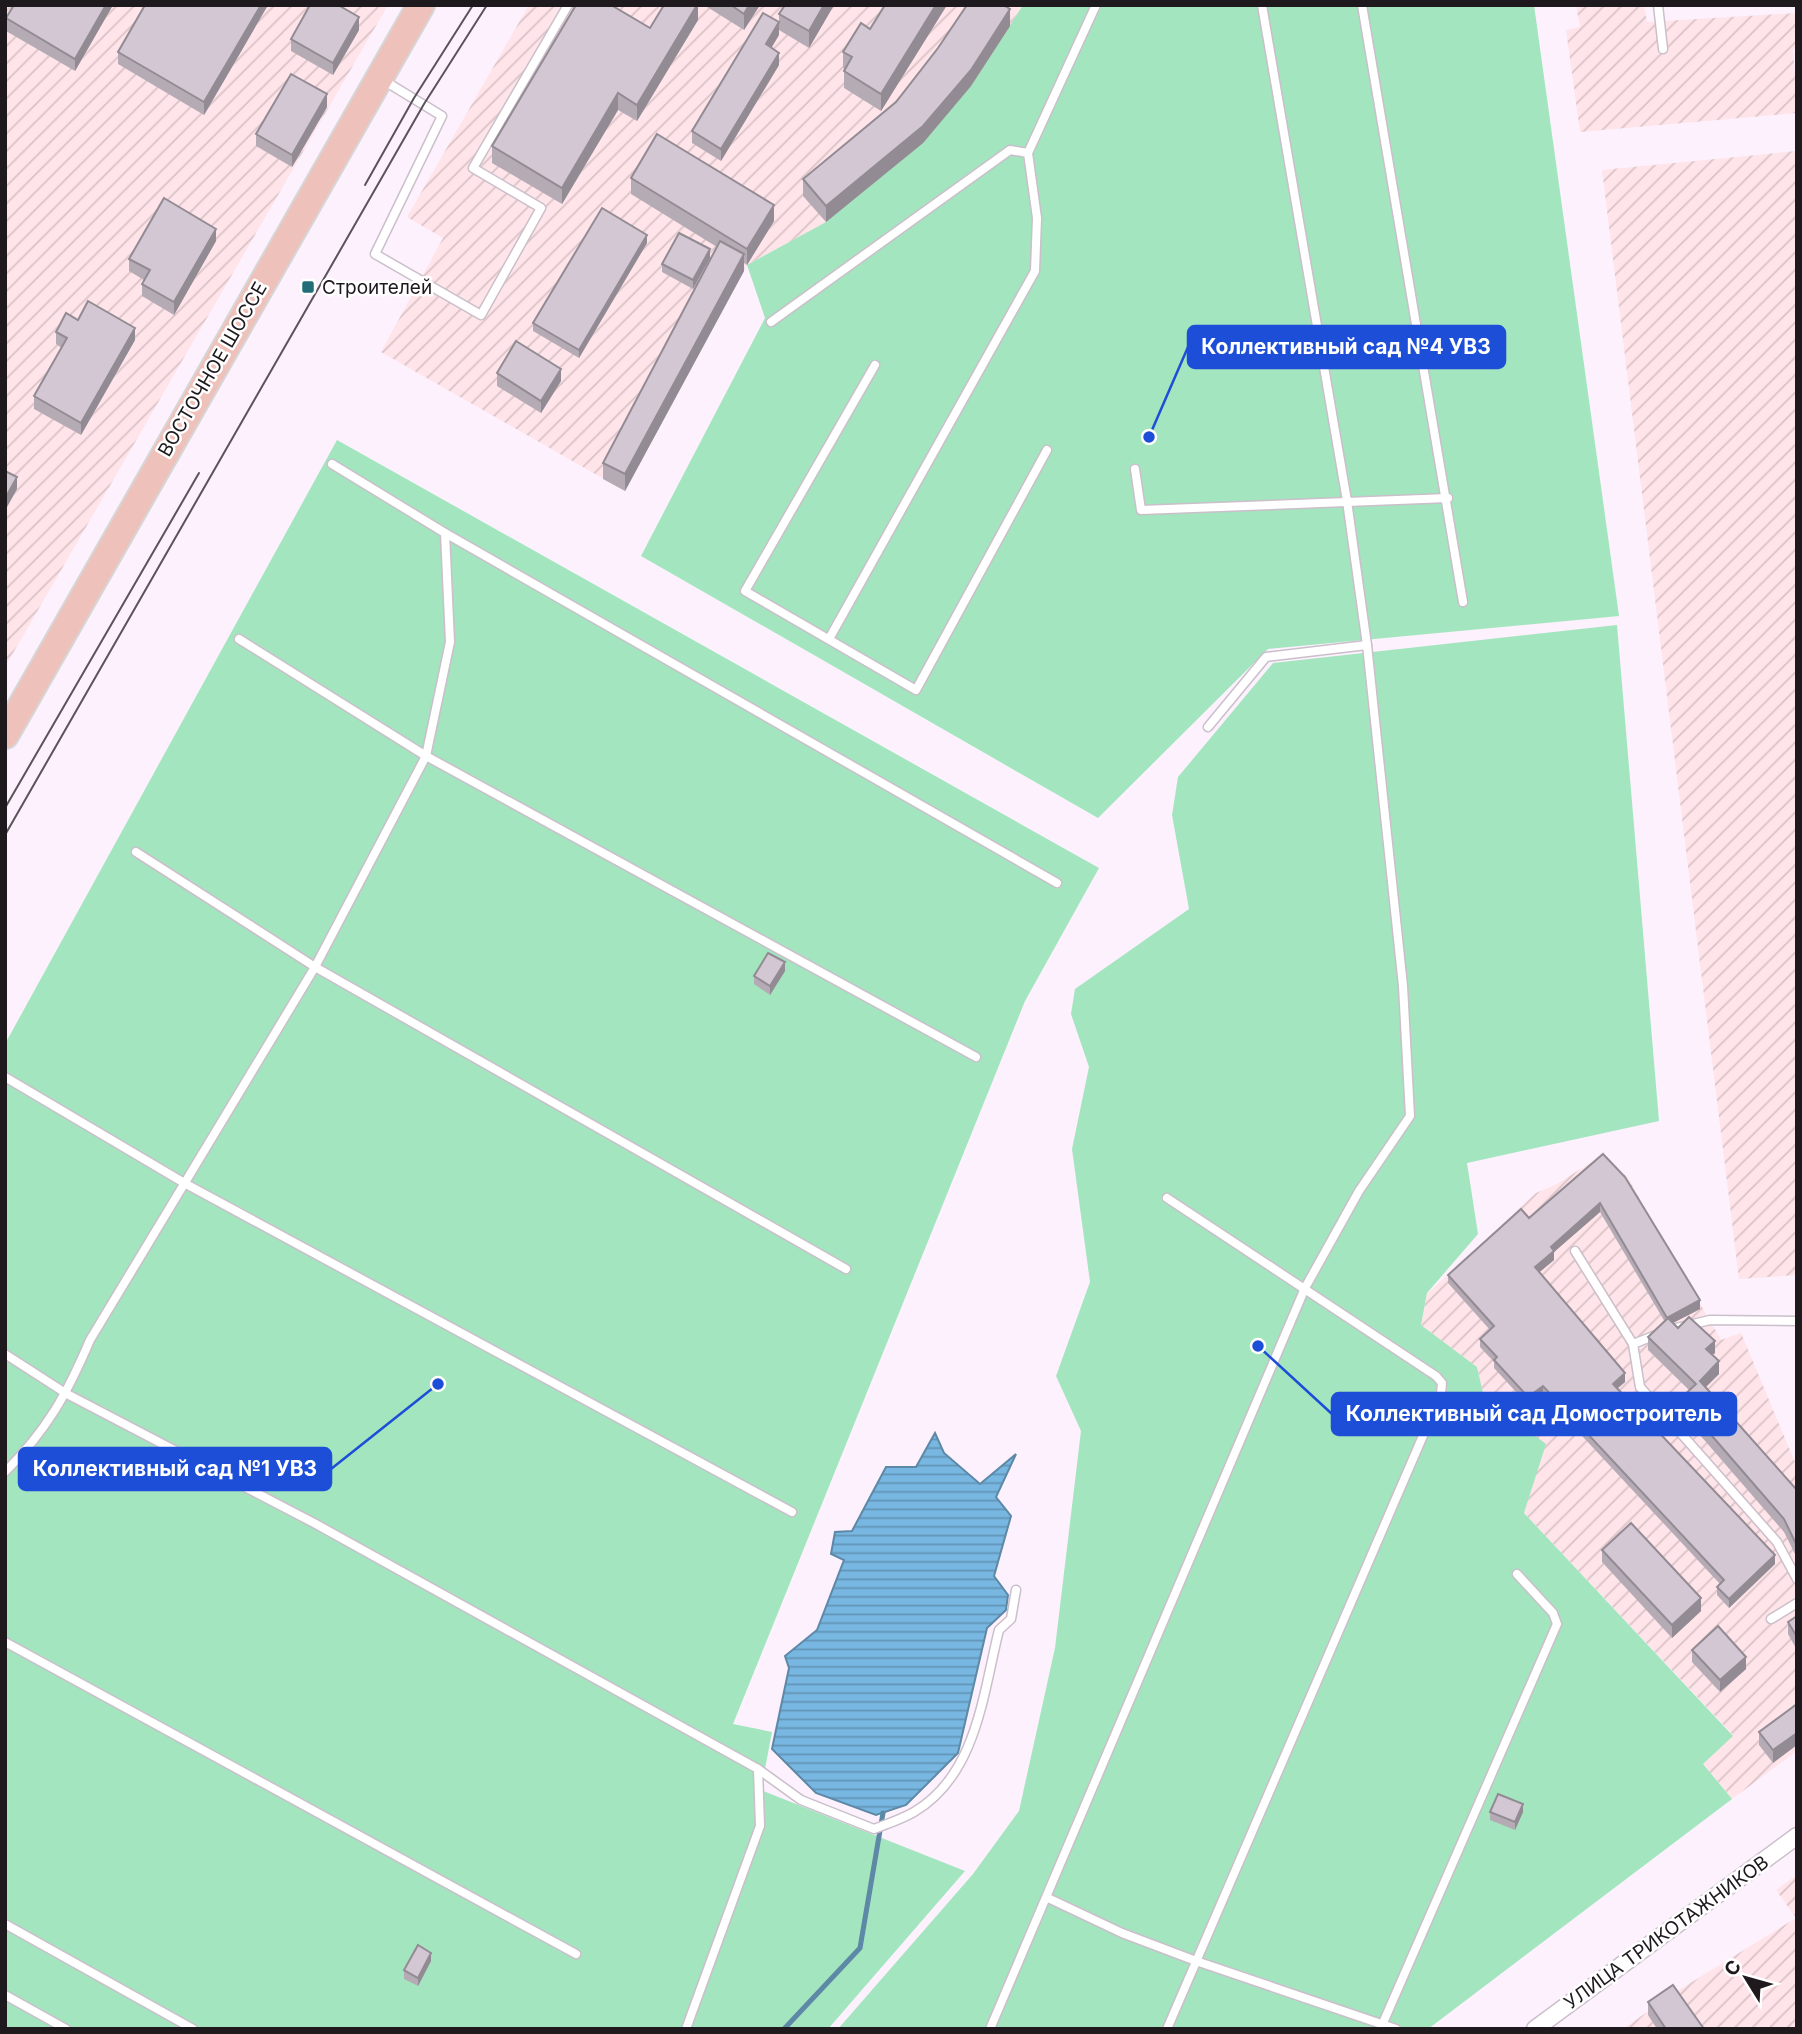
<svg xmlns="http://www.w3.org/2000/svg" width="1802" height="2034" font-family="Inter,sans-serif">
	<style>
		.industrial { fill: url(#industrial-furrows) }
		.garden { fill: #a3e5be }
		.water { fill: url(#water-rules); stroke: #5d88a6; stroke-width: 2 }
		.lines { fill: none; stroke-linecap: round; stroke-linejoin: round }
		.stream { stroke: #5d88a6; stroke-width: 5 }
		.lane-casing { stroke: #cabfca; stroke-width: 11 }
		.street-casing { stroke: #cabfca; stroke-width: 19 }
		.primary-casing { stroke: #d6d6d6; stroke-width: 30 }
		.lane { stroke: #fff; stroke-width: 8 }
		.street { stroke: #fff; stroke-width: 16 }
		.primary { stroke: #efc1bb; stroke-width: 26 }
		.tram { stroke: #5a545a; stroke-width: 2 }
		.wall { fill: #b5abb5 }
		.shaded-wall { fill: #938b93 }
		.building { fill: #d2c7d2; stroke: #938b93; stroke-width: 2 }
		.poi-dot { fill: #236d76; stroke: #fff; stroke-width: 2.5 }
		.labels { text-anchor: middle; stroke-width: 5; stroke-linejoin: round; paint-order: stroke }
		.poi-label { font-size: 19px; fill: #1d191d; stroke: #fff; text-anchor: start }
		.street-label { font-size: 19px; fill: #1d191d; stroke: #fff }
		.leader { fill: none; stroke: #1d4ed8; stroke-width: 2.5 }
		.callout-dot { fill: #1d4ed8; stroke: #fff; stroke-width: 2.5 }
		.callout { fill: #1d4ed8; stroke: #1d4ed8; stroke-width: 2.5 }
		.callout-label { font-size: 21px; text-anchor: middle; font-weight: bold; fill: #fff }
	</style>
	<defs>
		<pattern id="industrial-furrows" width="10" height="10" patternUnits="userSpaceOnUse" patternTransform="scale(1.75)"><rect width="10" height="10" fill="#ffe4e9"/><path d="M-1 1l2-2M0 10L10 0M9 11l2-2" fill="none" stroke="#dac3c7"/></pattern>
		<pattern id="water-rules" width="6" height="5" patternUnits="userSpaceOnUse" patternTransform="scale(1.75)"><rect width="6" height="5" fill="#78b7e1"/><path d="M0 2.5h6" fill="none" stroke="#6294b6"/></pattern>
	</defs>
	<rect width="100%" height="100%" fill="#fcf1fd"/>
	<g class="industrial">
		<path d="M5,5H388L5,667Z"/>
		<path d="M529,5H1023L971,86L826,222L747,265L625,491L381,352L443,238L407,217Z"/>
		<path d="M1576,5H1644L1647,22L1797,13V49H1793L1797,113L1580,132L1566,30L1580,27Z"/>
		<path d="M1797,151V1275L1739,1279L1602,170Z"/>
		<path d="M1604,1154L1628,1178L1721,1340L1741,1333L1797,1467V1751L1732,1799L1703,1764L1733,1735L1524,1513L1545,1444L1484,1397L1477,1367L1421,1325L1427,1294L1536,1193L1557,1184Z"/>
		<path d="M1797,1875V2029H1623L1674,1993L1796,1918L1776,1890Z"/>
	</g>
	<g class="garden">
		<path d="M1023,5H1534L1619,616L1268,649L1098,818L641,556L765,318L747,265L826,222L971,86Z"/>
		<path d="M337,440L1099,868L1025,1001L733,1724L772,1732L761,1790L965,1871L828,2029H5V1044Z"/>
		<path d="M1617,625L1659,1121L1467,1163L1478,1234L1427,1293L1421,1325L1477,1367L1484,1397L1546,1444L1524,1513L1733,1736L1703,1764L1732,1799L1428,2029H838L973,1874L1019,1811L1055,1648L1081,1431L1056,1376L1090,1282L1072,1149L1089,1067L1071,1014L1075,989L1189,909L1172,815L1178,777L1273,663Z"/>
	</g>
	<path class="water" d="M935,1433L944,1453L980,1484L1016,1454L996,1497L1011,1516L994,1576L1008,1595L1006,1610L987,1628L958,1753L906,1805L876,1815L816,1793L772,1749L789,1668L785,1656L817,1630L844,1560L831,1554L835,1532L852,1531L886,1467H916Z"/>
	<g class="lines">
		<path class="stream" d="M784,2029L860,1948L883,1813"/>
		<g class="lane-casing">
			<g id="lane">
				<path d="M1362,5L1463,602"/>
				<path d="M1658,5L1663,49"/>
				<path d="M383,80L442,116L375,254L481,315L541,208L473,168L568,5"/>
				<path d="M771,322L1010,150L1028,153L1096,5"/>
				<path d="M875,365L745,591L916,690L1047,450"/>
				<path d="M332,464L445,533L1057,883"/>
				<path d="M1135,469L1141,510L1448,498"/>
				<path d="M239,639L426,756L976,1057"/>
				<path d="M829,639L1035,271L1037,218L1028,153"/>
				<path d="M1208,727L1266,657L1367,645"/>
				<path d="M136,852L315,967L846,1269"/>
				<path d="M5,1077L186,1184L792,1512"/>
				<path d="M1167,1198L1436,1376L1442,1383L1441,1394L1167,2029"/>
				<path d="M1575,1251L1633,1344L1640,1387L1777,1542L1797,1579"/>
				<path d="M1668,1330L1710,1320L1797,1321"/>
				<path d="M1633,1344L1656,1335"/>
				<path d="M5,1354L67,1394L314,1523L758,1769L760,1826L686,2029"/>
				<path d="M5,1472C47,1430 67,1394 90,1340L315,967L426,756L450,642L445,533"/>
				<path d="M1771,1619L1797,1603"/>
				<path d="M5,1642L576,1954"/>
				<path d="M758,1769L801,1800L874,1829C887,1824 902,1819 914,1812C977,1775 983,1693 999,1630L1011,1619L1016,1590"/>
				<path d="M1048,1898L1122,1933L1196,1961L1396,2029"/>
				<path d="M5,1924L193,2029"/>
				<path d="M5,1995L66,2029"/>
				<path d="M1383,2023L1557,1624L1553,1613L1517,1574"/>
				<path d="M990,2029L1305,1288L1359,1191L1410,1116L1403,986L1367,645L1347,501L1262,5"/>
			</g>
		</g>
		<g class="street-casing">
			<path id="street" d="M1535,2029L1797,1836"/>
		</g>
		<g class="primary-casing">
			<path id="primary" d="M5,735L421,5"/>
		</g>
		<use href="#lane" class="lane"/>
		<use href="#street" class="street"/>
		<use href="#primary" class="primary"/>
		<g class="tram">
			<path d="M365,185L414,98L473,5"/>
			<path d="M5,808L199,473"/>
			<path d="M5,835L424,104L487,5"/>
		</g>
	</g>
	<g class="wall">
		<path d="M113,5L75,71L6,31V18Z"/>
		<path d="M145,5H268L204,115L118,64V52Z"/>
		<path d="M698,5V20L637,121L618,110L562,204L492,163V146L650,28Z"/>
		<path d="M704,5H760L744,30Z"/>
		<path d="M785,5H834L809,48L779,30V14Z"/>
		<path d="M885,5H947L881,111L844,88V71L845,69L843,68V52L870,29Z"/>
		<path d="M1010,26L971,86L923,143L826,222L803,196V179L896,102L938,48Z"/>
		<path d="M359,30L333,75L291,51V39Z"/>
		<path d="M779,35L771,48L779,65L721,161L692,143V131Z"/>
		<path d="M327,107L292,167L256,146V134Z"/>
		<path d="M631,178L774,221L747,265L744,263V271L625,491L603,479V463L717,247L631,194Z"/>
		<path d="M216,241L174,315L142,296V284L144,280L129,271V259Z"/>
		<path d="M647,243L579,358L533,331V323Z"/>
		<path d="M710,258L693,289L662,272V264Z"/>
		<path d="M78,320L135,340L81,435L34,409V396L62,348L56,344V332Z"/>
		<path d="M497,373L561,381L541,413L497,386Z"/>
		<path d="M785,971L770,995L754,984V976Z"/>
		<path d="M1603,1154L1700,1309L1673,1323L1678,1328L1715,1353L1712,1355L1719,1374L1705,1387L1796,1489L1797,1488V1558L1784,1532L1680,1412V1399L1689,1390L1648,1350V1337L1665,1322L1600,1212L1554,1252V1260L1539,1272L1625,1382L1618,1388L1775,1564L1729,1608L1717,1595V1587L1720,1584L1543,1394L1528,1405L1494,1368V1362L1480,1347V1339L1490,1330L1448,1283V1275L1529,1218Z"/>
		<path d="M1602,1550L1701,1611L1672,1638L1602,1562Z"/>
		<path d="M1797,1616V1650L1788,1634V1622Z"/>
		<path d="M1692,1650L1746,1669L1720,1692L1692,1662Z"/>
		<path d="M1797,1704L1773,1763L1759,1745V1732Z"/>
		<path d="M1490,1812H1523L1515,1830L1490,1820Z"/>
		<path d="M431,1961L418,1986L404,1979V1970Z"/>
		<path d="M1648,2002L1704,2029H1657L1648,2015Z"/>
	</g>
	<g class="shaded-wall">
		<path d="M106,5H113L75,71V59Z"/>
		<path d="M261,5H268L204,115V102Z"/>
		<path d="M697,5H698V20L637,121V105Z"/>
		<path d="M749,5H760L744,30V14Z"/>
		<path d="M824,5H834L809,48V31Z"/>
		<path d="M936,5H947L881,111V94Z"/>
		<path d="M1010,9V26L971,86L923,143L826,222V206Z"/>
		<path d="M359,17V30L333,75V63Z"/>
		<path d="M779,22V35L766,57V44Z"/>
		<path d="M779,53V65L721,161V149Z"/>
		<path d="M618,93V110L562,204V188Z"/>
		<path d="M327,94V107L292,167V155Z"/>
		<path d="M774,205V221L747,265V249Z"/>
		<path d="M216,229V241L174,315V302Z"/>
		<path d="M647,235V243L579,358V350Z"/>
		<path d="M710,249V258L693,289V280Z"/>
		<path d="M744,254V271L625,491V474Z"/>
		<path d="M135,328V340L81,435V423Z"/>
		<path d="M561,369V381L541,413V401Z"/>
		<path d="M17,477V489L6,509V497Z"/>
		<path d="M785,962V971L770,995V986Z"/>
		<path d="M1600,1203V1212L1554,1252V1260L1535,1276V1267L1551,1247Z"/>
		<path d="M1700,1300V1309L1667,1326V1318Z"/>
		<path d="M1715,1341V1353L1706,1361V1349Z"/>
		<path d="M1719,1361V1374L1700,1393V1381Z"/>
		<path d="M1625,1373V1382L1613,1392V1384Z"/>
		<path d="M1543,1386V1394L1528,1405V1397Z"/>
		<path d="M1775,1555V1564L1729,1608V1599Z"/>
		<path d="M1701,1598V1611L1672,1638V1625Z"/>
		<path d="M1746,1657V1669L1720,1692V1680Z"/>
		<path d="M1797,1733V1745L1773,1763V1750Z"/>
		<path d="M1523,1804V1812L1515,1830V1822Z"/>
		<path d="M431,1953V1961L418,1986V1978Z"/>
	</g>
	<g class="building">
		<path d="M14,5H106L75,59L6,18Z"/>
		<path d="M145,5H261L204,102L118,52Z"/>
		<path d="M310,5H338L359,17L333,63L291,39Z"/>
		<path d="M576,5H611L650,28L664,5H697L637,105L618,93L562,188L492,146Z"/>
		<path d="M731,5H749L744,14Z"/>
		<path d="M785,5H824L809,31L779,14Z"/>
		<path d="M885,5H936L881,94L844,71L852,57L843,52L861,23L870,29Z"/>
		<path d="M967,5H1003L1010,9L971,70L923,126L826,206L803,179L896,102L938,48Z"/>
		<path d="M763,13L779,22L766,44L779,53L721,149L692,131Z"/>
		<path d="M291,74L327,94L292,155L256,134Z"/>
		<path d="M657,134L774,205L747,249L631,178Z"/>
		<path d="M164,198L216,229L174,302L142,284L150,270L129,259Z"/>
		<path d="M602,208L647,235L579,350L533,323Z"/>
		<path d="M679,233L710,249L693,280L662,264Z"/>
		<path d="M720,241L744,254L625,474L603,463Z"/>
		<path d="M88,301L135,328L81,423L34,396L67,338L56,332L66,313L78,320Z"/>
		<path d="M516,341L561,369L541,401L497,373Z"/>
		<path d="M5,471L17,477L6,497L5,496Z"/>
		<path d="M768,953L785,962L770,986L754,976Z"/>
		<path d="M1603,1154L1625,1177L1700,1300L1667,1318L1600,1203L1551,1247L1554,1251L1535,1267L1625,1373L1613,1384L1775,1555L1729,1599L1717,1587L1724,1580L1543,1386L1528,1397L1494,1360L1497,1357L1480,1339L1494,1326L1448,1275L1521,1209L1529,1218Z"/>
		<path d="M1689,1317L1715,1341L1706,1349L1719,1361L1700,1381L1796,1489L1797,1488V1546L1784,1519L1680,1399L1696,1384L1648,1337L1668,1318L1678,1328Z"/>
		<path d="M1631,1523L1701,1598L1672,1625L1602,1550Z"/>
		<path d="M1797,1616V1637L1788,1622Z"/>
		<path d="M1718,1626L1746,1657L1720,1680L1692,1650Z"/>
		<path d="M1797,1704V1733L1773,1750L1759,1732Z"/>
		<path d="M1498,1794L1523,1804L1515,1822L1490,1812Z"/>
		<path d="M418,1945L431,1953L418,1978L404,1970Z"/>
		<path d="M1673,1985L1704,2029H1666L1648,2002Z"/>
	</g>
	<rect class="poi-dot" x="301" y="280" width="14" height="14" rx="3.5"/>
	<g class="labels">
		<g class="poi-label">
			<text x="322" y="294">Строителей</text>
		</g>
		<g class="street-label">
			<text transform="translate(212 369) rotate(-60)" y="7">ВОСТОЧНОЕ ШОССЕ</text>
			<text transform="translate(1666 1932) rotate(-36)" y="7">УЛИЦА ТРИКОТАЖНИКОВ</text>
		</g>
	</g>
	<path class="leader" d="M1149 437L1188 347M1258 1346L1332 1414M438 1384L331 1469"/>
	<g class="callout-dot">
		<circle cx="1149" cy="437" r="7"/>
		<circle cx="1258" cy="1346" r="7"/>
		<circle cx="438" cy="1384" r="7"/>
	</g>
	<g class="callout">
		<rect x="1188" y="326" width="317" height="42" rx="7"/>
		<rect x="1332" y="1393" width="404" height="42" rx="7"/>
		<rect x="19" y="1448" width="312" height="42" rx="7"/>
	</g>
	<g class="callout-label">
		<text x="1346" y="354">Коллективный сад №4 УВЗ</text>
		<text x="1534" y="1421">Коллективный сад Домостроитель</text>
		<text x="175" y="1476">Коллективный сад №1 УВЗ</text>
	</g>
	<rect width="1802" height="2034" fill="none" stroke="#1d191d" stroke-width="14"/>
	<g transform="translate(1746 1978) rotate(307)" stroke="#ffffff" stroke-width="5" paint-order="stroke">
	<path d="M0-5L12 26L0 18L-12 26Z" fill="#1d191d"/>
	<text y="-10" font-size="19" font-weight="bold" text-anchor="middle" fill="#1d191d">С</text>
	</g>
</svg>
